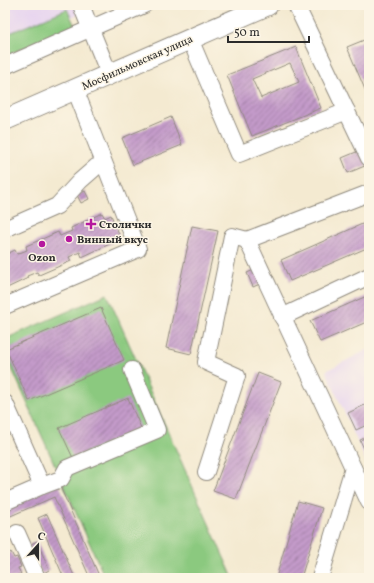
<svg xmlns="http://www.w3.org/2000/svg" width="374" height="583" font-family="Vollkorn,serif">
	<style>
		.built { fill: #e6d3f0 }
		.green { fill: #8bc97f; stroke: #5b7a55 }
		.building { fill: url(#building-hatch); fill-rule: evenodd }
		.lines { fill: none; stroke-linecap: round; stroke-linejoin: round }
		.minor-casing { stroke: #908a7e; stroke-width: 18 }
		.major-casing { stroke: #908a7e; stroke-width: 22 }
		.minor { stroke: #fff; stroke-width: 16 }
		.major { stroke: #fff; stroke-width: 20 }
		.poi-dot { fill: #b5179e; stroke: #fcf5e5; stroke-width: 1.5 }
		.labels { text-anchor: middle; stroke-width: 3; stroke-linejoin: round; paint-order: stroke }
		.street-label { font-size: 11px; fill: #2b2b2b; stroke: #fcf5e5 }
		.poi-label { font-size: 11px; font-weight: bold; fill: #2b2b2b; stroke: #fcf5e5; text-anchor: start }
	</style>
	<defs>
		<pattern id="building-hatch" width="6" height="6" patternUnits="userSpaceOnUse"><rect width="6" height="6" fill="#c39ac9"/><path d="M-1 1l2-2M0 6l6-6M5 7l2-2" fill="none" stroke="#9f7ea3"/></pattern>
	</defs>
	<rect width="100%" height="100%" fill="#fcf5e5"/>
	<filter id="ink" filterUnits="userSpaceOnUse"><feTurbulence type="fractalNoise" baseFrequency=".025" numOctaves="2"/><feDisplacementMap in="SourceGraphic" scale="8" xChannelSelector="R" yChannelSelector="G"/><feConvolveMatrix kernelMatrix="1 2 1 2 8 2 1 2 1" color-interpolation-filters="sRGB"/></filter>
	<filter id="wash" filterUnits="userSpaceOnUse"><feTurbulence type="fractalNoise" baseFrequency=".012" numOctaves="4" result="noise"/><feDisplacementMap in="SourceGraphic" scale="16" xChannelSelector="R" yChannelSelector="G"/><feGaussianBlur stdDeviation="0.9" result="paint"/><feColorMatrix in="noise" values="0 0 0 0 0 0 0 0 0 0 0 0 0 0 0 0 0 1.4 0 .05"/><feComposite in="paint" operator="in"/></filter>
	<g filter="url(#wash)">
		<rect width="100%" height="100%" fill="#f4ead1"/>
		<g class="built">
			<path d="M5,5H100L5,45Z"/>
			<path d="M369,349V468L326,371Z"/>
		</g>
		<g class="green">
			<path d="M67,9L75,26L5,56V35Z"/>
			<path d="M107,294L233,578H105L5,353V339Z"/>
		</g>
		<g id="blocks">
			<g class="building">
				<path d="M369,38V99L347,47Z"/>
				<path d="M296,47L321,108L252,136L227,75ZM290,63L299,82L261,98L252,79Z"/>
				<path d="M171,117L182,145L133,165L122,138Z"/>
				<path d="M361,150L367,165L348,173L342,158Z"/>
				<path d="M85,191L89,199L81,203L77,195Z"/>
				<path d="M102,213L105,218L111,215L119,234L112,237L114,242L82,257L80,252L69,257L71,261L39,275L37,272L27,276L28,278L5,289V255L15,250L17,254L27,250L26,246L58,232L60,236L72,231L71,228Z"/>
				<path d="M369,221V247L290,281L281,260Z"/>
				<path d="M192,226L218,231L191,354L166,348Z"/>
				<path d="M256,269L262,283L253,287L247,273Z"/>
				<path d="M369,295V321L320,342L310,321Z"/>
				<path d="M101,308L124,360L29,401L6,349Z"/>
				<path d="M258,373L281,382L236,499L213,491Z"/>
				<path d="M128,398L141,428L73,458L59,428Z"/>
				<path d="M369,403V424L356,430L348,413Z"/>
				<path d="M369,436V460L360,440Z"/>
				<path d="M59,484L100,578H90L54,497L6,518L5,508Z"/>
				<path d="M298,501L322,508L301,578H276Z"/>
				<path d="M47,514L75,578H64L38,518Z"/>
				<path d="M37,541L49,570L42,574L29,545Z"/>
				<path d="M5,546L8,554L11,552L14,558L17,557L21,567L18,568L21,574L18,575L19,578H5Z"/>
			</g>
		</g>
	</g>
	<g filter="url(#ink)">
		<use href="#blocks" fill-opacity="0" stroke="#908a7e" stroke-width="1"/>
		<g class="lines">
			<g class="minor-casing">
				<g id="minor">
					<path d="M81,5L105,64"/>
					<path d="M296,5L369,158"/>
					<path d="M190,39L239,154L347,111"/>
					<path d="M5,66L144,5"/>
					<path d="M369,193L247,240L369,502"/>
					<path d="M5,229L57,206L80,181L96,167L104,164"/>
					<path d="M5,306L138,249L75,89"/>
					<path d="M282,317L369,276"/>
					<path d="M5,403L42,486L5,502"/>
					<path d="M206,472L237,376L206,362L232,236L247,240"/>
					<path d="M42,486L61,479L67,468L157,430L132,370"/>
					<path d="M17,533L37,578"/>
					<path d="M320,578L353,468"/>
				</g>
			</g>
			<g class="major-casing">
				<path id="major" d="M5,120L268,5"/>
			</g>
			<use href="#minor" class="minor"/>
			<use href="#major" class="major"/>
		</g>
	</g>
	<g class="poi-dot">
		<path d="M89 218h4v4h4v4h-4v4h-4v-4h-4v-4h4z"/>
		<circle cx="69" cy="239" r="4"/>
		<circle cx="42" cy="244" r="4"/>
	</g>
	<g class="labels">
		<g class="street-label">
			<text transform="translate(137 62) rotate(-24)" y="4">Мосфильмовская улица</text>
		</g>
		<g class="poi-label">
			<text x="99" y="228">Столички</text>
			<text x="77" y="243">Винный вкус</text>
			<text x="42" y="261" text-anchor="middle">Ozon</text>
		</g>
	</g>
	<rect width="374" height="583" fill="none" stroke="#fcf5e5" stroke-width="20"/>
	<g transform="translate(38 545) rotate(21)" stroke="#fcf5e5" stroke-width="3" paint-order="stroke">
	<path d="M0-3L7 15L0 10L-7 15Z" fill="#2b2b2b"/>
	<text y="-6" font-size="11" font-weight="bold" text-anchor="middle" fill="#2b2b2b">С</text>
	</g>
	<path d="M228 36v6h81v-6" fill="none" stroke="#2b2b2b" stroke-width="2"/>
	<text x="234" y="36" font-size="12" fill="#2b2b2b" stroke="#fcf5e5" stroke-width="3" paint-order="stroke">50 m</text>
</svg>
